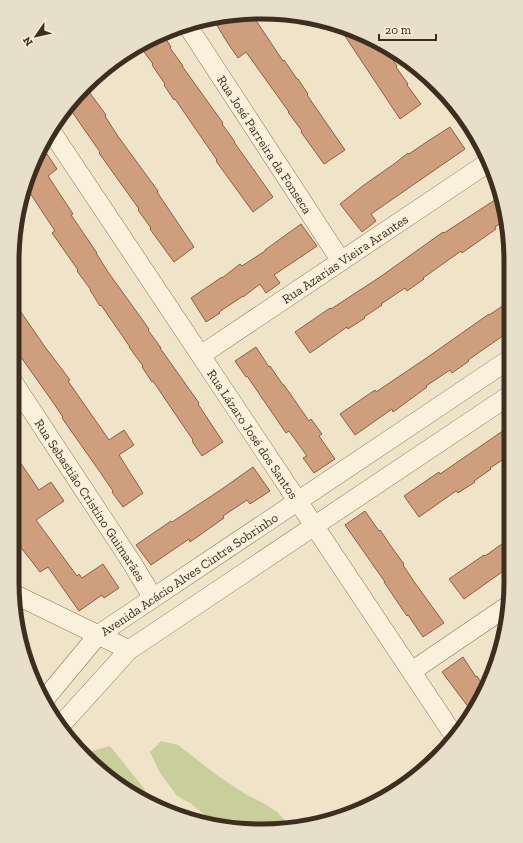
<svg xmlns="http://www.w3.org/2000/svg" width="523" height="843" font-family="'Zilla Slab',serif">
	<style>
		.green { fill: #c9cf9b }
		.building { fill: #cf9f7d; stroke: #8d5f41 }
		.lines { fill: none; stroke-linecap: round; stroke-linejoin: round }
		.minor-casing { stroke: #8d765c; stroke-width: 20 }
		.minor { stroke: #faf1dc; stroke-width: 19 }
		.labels { text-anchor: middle; stroke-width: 4; stroke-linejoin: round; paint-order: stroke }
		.street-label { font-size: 13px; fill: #3d2e20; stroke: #f7eed8 }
		.rim { fill: none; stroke: #3d2e20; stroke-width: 5 }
	</style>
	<rect width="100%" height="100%" fill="#f0e4c8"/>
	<g class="green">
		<path d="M161,741L178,745L218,776L247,795L263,803L277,812L292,827L261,831L215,823L190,803L177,796L160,773L150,752Z"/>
		<path d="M110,746L143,787L153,803L110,780L85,753Z"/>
	</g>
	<g class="building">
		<path d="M229,14L253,16L283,61L284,60L297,79H298L308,94L307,95L345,150L324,164L301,132L302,131L288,112H289L246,52L238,58L227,42L215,22Z"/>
		<path d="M339,27L386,50L397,66L396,67L408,84L407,85L421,104L400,119Z"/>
		<path d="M164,36L171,47L170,48L183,66H182L223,123L222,124L235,142H234L273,197L253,212L216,161L217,160L175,99L174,100L164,85L165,84L152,65L153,64L139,45Z"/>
		<path d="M87,89L106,115L105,116L117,135L158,191L157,192L194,247L174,262L150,229L151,228L138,210L139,209L99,153L100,152L68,106Z"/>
		<path d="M450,127L465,149L371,214L376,221L362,232L340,204L364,185L394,164L408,153L409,154L428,141Z"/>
		<path d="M47,154L57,169L48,176L73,214L71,215L97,253H96L108,272L149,329L148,330L161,348H160L199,403L198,404L223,442L202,456L192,441L193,440L180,421L153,381L152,382L142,367L143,366L129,347H130L101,305L100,306L90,290H91L77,271L78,270L52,233L55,231L30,193H31L26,185L31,166Z"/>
		<path d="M501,196L505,220L495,227L496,229L462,253L461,251L423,278L424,279L407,291L405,288L381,304L382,305L364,317L365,318L348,329L347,327L310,353L295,332L330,308L331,309L380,277L443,232L444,233Z"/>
		<path d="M301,224L317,246L274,275L280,283L266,293L260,284L243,297V296L219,312L220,313L206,322L191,298L222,277V278L240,264L242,266L265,251V250Z"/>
		<path d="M510,301V331L468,360L469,361L452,373L450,370L426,386L427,387L393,412L392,409L355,435L340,414L375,390L376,392L425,359L489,314V315Z"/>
		<path d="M14,302L45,347L70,380L68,381L109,440L124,430L134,445L119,455L143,493L123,507L112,492L113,491L100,472L62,418L63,417L50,398L13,346Z"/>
		<path d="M256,347L269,367L270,366L283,385H284L309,421L311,419L322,434L319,436L335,459L314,473L303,458L307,456L289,431L286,433L247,376L246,377L235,361Z"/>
		<path d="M510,426V455L490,468L491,469L474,481L475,482L458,493L456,491L419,517L404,496L439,472L440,474Z"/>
		<path d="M13,452L39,490L51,482L64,501L36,520L77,576L79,574L82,578L103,564L119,588L104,598L102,595L79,611L48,567L40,572L12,536Z"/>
		<path d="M253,467L270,491L250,504L247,500L223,516L224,518L190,542L189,539L151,565L136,545L171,521L172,522L222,489Z"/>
		<path d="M365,511L379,531L380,530L393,549L404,564L403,565L415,583L444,623L423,637L408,615L407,616L384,582H385L345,525Z"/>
		<path d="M509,539V567L464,599L449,579L484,555L485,556Z"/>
		<path d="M463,657L476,677L477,676L485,689L472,712L442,672Z"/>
	</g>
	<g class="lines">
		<g class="minor-casing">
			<g id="minor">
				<path id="s1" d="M189,28L341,261"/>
				<path id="s2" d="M51,131L455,737"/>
				<path id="s3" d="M201,355L489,162"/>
				<path id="s4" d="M13,382L132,563L153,598"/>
				<path d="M14,594L129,650"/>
				<path d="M412,671L509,605"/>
				<path id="s5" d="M44,700L98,635L510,359"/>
				<path d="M60,726L129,650L510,395"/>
			</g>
		</g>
		<use href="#minor" class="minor"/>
	</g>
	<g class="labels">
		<g class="street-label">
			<text dy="5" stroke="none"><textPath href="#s1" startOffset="139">Rua José Parreira da Fonseca</textPath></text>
			<text dy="5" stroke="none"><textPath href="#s3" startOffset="173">Rua Azarias Vieira Arantes</textPath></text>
			<text dy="5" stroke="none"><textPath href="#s2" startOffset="364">Rua Lázaro José dos Santos</textPath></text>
			<text dy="5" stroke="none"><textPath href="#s4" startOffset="141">Rua Sebastião Cristino Guimarães</textPath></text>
			<text dy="5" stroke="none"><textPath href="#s5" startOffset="194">Avenida Acácio Alves Cintra Sobrinho</textPath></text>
		</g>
	</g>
	<path d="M0 0H523V843H0ZM261 19H262A242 242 0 0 1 504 261V582A242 242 0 0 1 262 824H261A242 242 0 0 1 19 582V261A242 242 0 0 1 261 19Z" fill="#e8dfc9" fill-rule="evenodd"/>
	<path class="rim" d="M261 19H262A242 242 0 0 1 504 261V582A242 242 0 0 1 262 824H261A242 242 0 0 1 19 582V261A242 242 0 0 1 261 19Z"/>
	<g transform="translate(36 36) rotate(236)" stroke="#f7eed8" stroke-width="3" paint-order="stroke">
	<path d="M0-3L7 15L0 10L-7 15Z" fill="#3d2e20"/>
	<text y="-6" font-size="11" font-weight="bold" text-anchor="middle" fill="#3d2e20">N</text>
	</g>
	<path d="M379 34v6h57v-6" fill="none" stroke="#3d2e20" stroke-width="2"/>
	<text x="385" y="34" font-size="12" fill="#3d2e20" stroke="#f7eed8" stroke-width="3" paint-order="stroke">20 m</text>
</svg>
